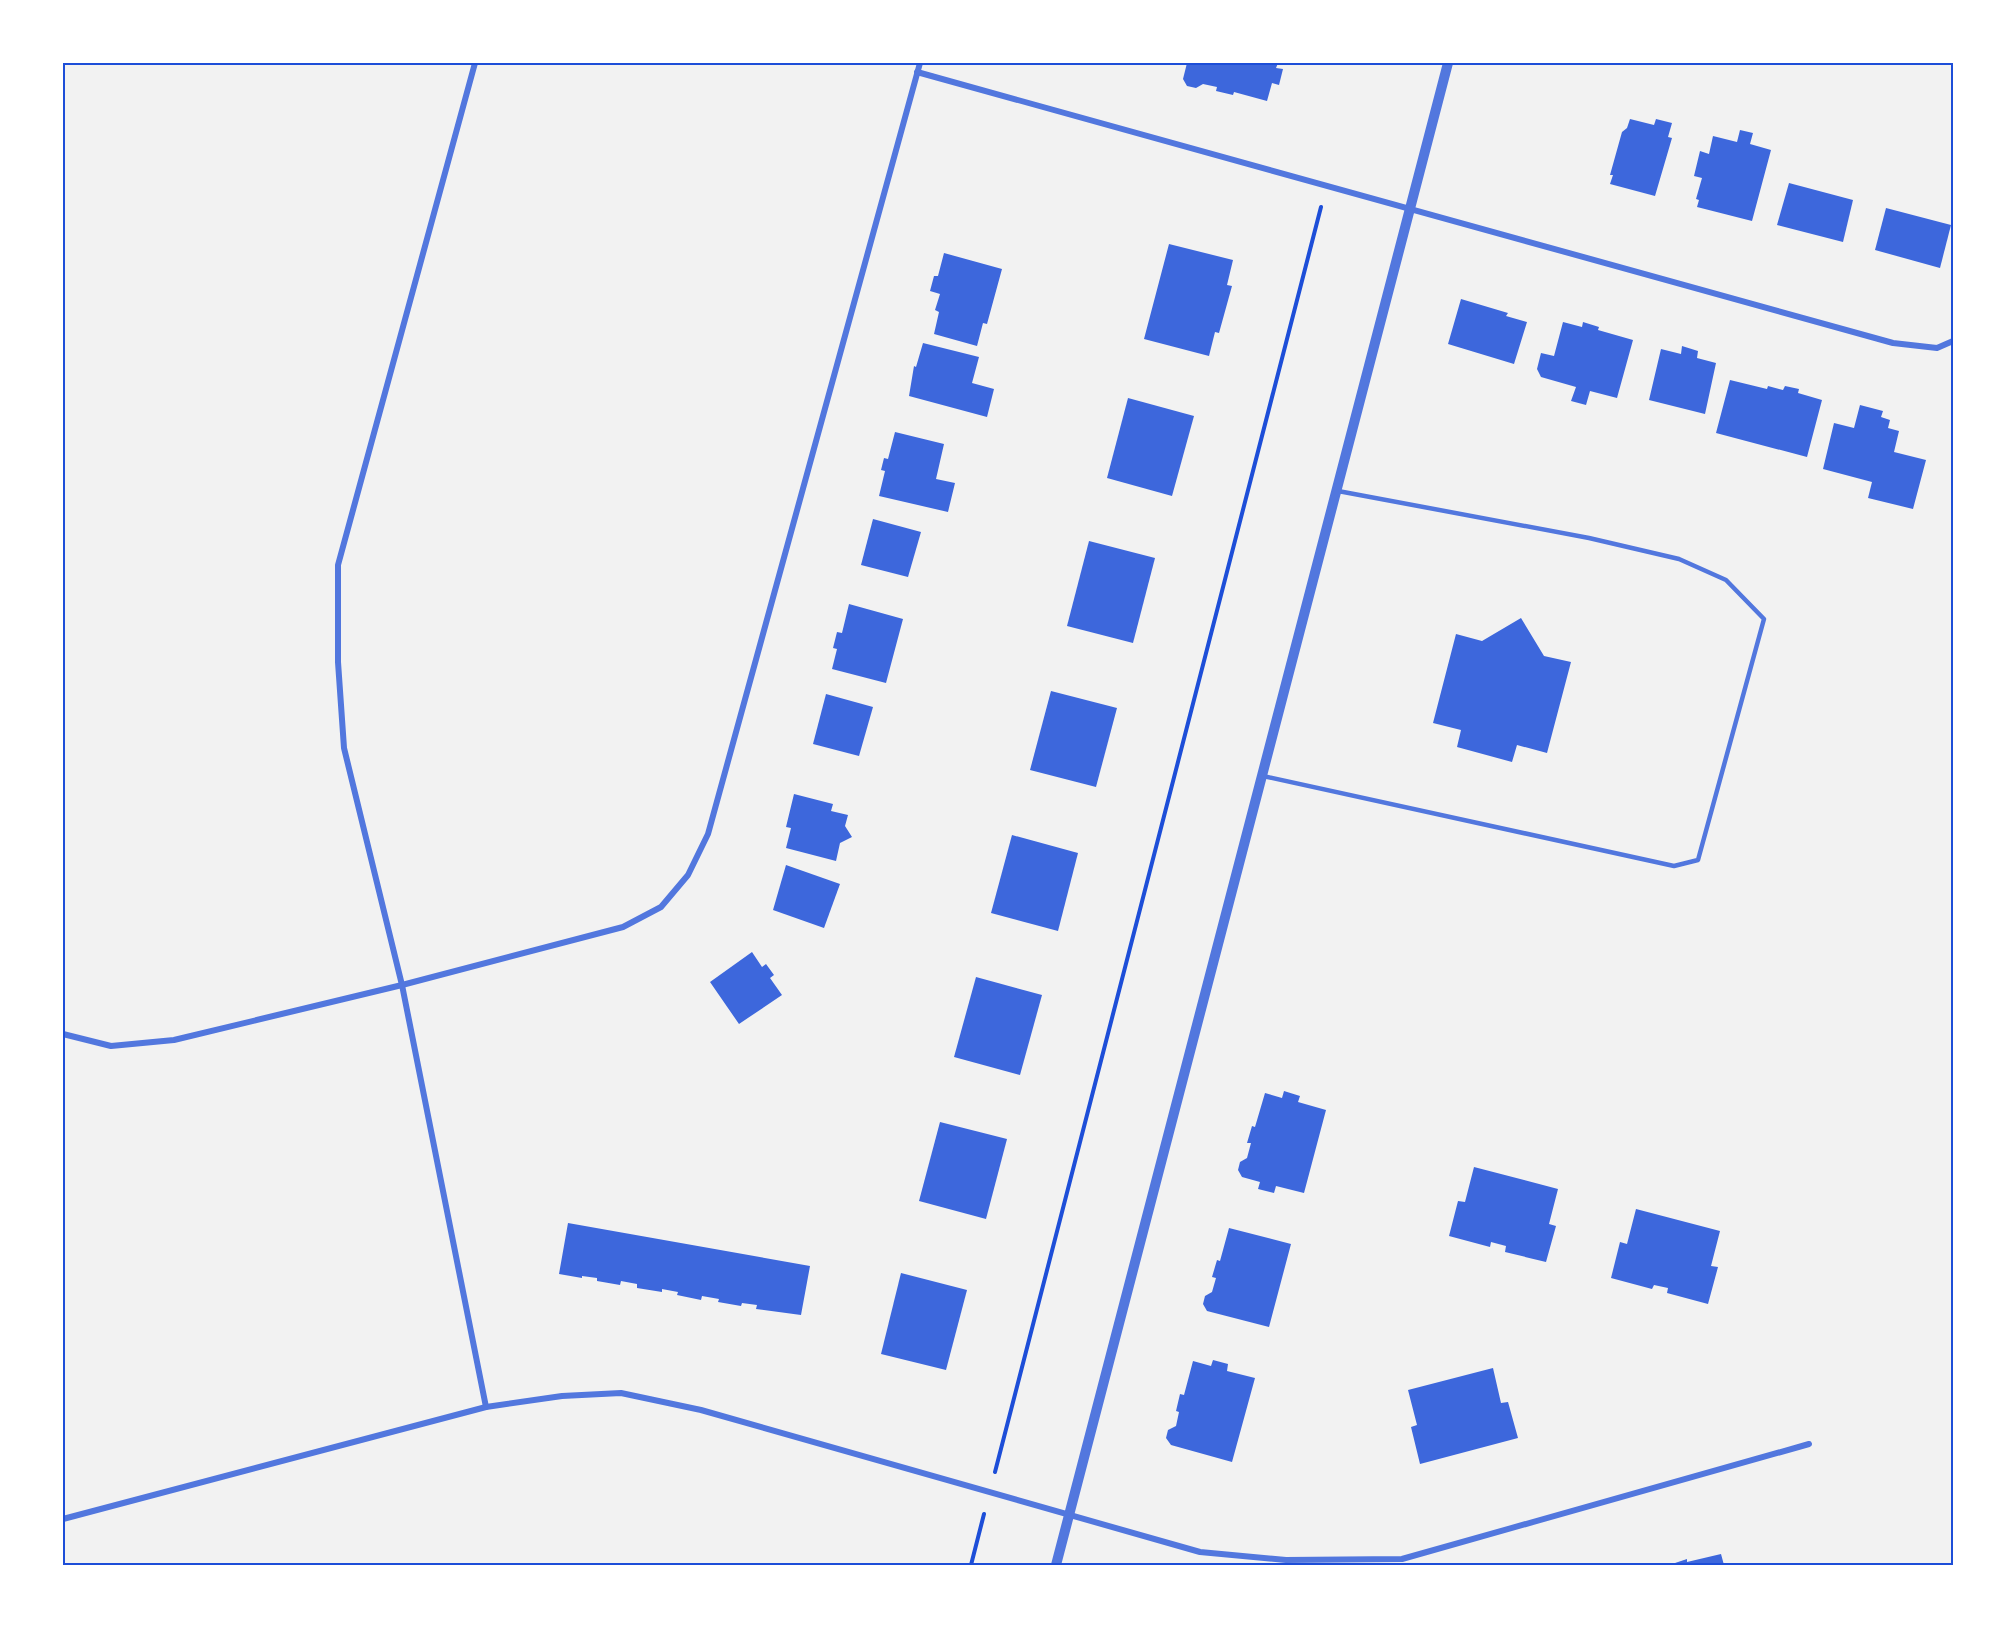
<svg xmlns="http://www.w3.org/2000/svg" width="2016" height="1628" font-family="Poppins,sans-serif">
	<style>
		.building { fill: #3d67dc }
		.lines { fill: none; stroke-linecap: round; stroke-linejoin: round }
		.path { stroke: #1d4ed8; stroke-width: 4 }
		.service { stroke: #5277de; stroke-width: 4.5 }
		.minor { stroke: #5277de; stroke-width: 6 }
		.tertiary { stroke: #5277de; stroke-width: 10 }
		.neatline { fill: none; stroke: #1d4ed8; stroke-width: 2 }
	</style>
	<rect width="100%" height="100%" fill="#f2f2f2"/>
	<g class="building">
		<path d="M1187,63H1278L1276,68L1283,69L1279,85L1272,83L1267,101L1234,92L1233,95L1216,91L1217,87L1203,84L1196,88L1187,86L1183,79Z"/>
		<path d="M1630,119L1654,125L1656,119L1672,123L1668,137L1672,138L1655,196L1610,184L1613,175H1610L1622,132L1627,128Z"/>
		<path d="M1740,130L1753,133L1750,144L1771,150L1752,221L1697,207L1699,200L1696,199L1702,178L1694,176L1700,151L1709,154L1713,136L1737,142Z"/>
		<path d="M1789,183L1853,200L1843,242L1777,225Z"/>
		<path d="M1886,208L1951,225L1940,268L1875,250Z"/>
		<path d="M1169,244L1233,260L1227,285L1232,286L1219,333L1215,332L1209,356L1144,339Z"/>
		<path d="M944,253L1002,269L987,324L983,323L977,346L934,334L939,312L935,310L940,294L930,291L934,276H938Z"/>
		<path d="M1461,299L1508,313L1506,316L1527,322L1514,364L1448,344Z"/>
		<path d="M1563,322L1582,327L1583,322L1599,327L1598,330L1633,340L1617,398L1590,391L1586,405L1571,401L1576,387L1541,377L1537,369L1541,353L1554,356Z"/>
		<path d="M923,343L979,357L972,383L994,389L987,417L909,396L914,366L916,367Z"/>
		<path d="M1682,346L1698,351L1697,358L1716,363L1705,414L1649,400L1661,349L1681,354Z"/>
		<path d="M1730,380L1767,389L1768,386L1783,390L1785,386L1799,389L1798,393L1822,400L1807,457L1716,433Z"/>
		<path d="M1128,398L1194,416L1172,496L1107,478Z"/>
		<path d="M1860,405L1883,411L1881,417L1890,420L1888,428L1899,431L1894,452L1926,460L1913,509L1868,498L1872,482L1823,469L1834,423L1854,428Z"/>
		<path d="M895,432L944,444L936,479L955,483L948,512L879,496L885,471L881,470L884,458L888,459Z"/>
		<path d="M873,519L921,532L908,577L861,565Z"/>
		<path d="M1089,541L1155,558L1133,643L1067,626Z"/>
		<path d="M849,604L903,619L886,683L832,669L837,649L833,648L837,632L842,633Z"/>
		<path d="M1521,618L1544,656L1571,662L1547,753L1517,745L1512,762L1457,747L1461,730L1433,723L1456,634L1482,641Z"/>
		<path d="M1051,691L1117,708L1096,787L1030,770Z"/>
		<path d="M826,694L873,707L859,756L813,744Z"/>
		<path d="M794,794L833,804L831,811L848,815L845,826L852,837L840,843L836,861L786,848L791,828L786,827Z"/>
		<path d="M1012,835L1078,853L1058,931L991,913Z"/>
		<path d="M786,865L840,884L824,928L773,910Z"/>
		<path d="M752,952L762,967L766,964L774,975L770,978L782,995L739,1024L710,982Z"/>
		<path d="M976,977L1042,995L1020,1075L954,1057Z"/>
		<path d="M1284,1091L1300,1096L1298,1102L1326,1110L1304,1193L1276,1186L1274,1193L1258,1189L1260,1182L1242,1177L1238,1170L1240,1162L1247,1158L1251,1143H1247L1252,1126L1255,1127L1265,1093L1282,1098Z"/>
		<path d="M940,1122L1007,1139L986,1219L919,1201Z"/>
		<path d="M1474,1167L1558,1189L1549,1224L1556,1226L1546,1262L1505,1252L1506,1246L1491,1242L1490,1247L1449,1236L1458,1201L1465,1202Z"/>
		<path d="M1636,1209L1720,1231L1711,1266L1718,1267L1708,1304L1667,1293L1668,1288L1654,1285L1652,1289L1611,1278L1620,1242L1627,1244Z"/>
		<path d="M568,1223L810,1266L801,1315L756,1309L757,1305L742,1303L741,1306L718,1302L719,1299L702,1296L701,1300L677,1295L678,1292L662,1289V1292L637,1288V1284L621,1281L620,1285L597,1281V1278L582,1276V1278L559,1274Z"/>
		<path d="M1229,1228L1291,1244L1269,1327L1207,1311L1203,1304L1205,1296L1212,1292L1216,1278L1212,1277L1217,1260L1220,1261Z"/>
		<path d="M901,1273L967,1290L946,1370L881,1354Z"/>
		<path d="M1213,1360L1228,1364L1227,1371L1255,1378L1232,1462L1171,1445L1166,1438L1168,1430L1176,1426L1179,1412L1176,1411L1180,1394L1184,1395L1193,1361L1211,1366Z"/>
		<path d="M1493,1368L1501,1403L1508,1402L1518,1438L1420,1464L1411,1427L1417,1425L1408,1390Z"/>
		<path d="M1721,1554L1724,1565H1669L1687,1559V1562Z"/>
	</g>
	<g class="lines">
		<g class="path">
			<path d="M995,1472L1321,207"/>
			<path d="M971,1565L984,1514"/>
		</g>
		<path class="service" d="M1263,776L1674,866L1698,860L1764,619L1726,580L1679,559L1589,538L1338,491"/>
		<g class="minor">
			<path d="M475,63L338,565V662L344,748L402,985L486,1407"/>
			<path d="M917,72L1893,343L1937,348L1953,341"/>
			<path d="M63,1034L111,1046L174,1040L402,985L623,927L661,907L688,875L708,834L920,63"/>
			<path d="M63,1519L486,1407L562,1396L621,1393L701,1410L1200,1552L1286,1560L1402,1559L1809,1444"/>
		</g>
		<path class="tertiary" d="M1056,1565L1448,63"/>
	</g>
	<rect width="2016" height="1628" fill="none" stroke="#ffffff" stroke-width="129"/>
	<rect x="64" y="64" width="1888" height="1500" class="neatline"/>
</svg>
